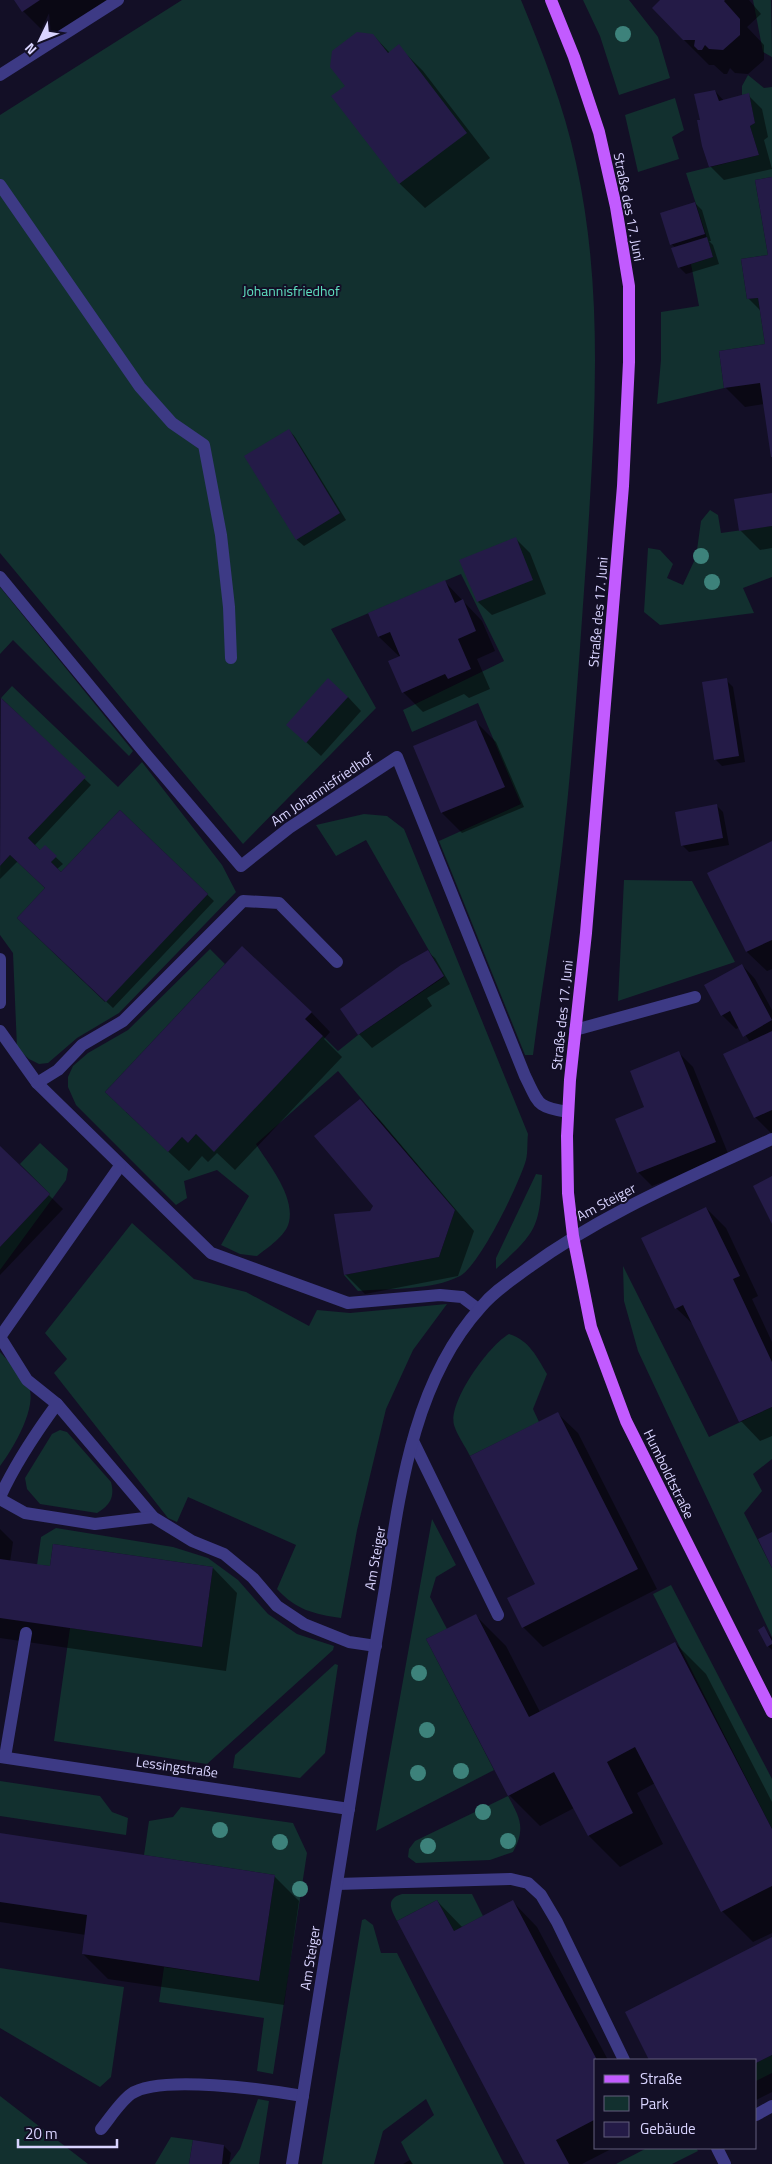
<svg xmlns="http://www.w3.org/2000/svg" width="772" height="2164" font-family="'Titillium Web',sans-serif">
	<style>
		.green { fill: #12302f }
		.shadow { fill: #0007 }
		.building { fill: #241b47 }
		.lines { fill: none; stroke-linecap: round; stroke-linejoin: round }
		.minor { stroke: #3d3a85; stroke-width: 12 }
		.major { stroke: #c25bff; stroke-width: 12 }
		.tree { fill: #3d827b }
		.labels { text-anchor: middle; stroke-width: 4; stroke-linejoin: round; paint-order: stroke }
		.street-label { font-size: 14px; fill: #d9d4ff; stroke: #130f26 }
		.park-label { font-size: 14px; fill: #5fe0c0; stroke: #130f26 }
	</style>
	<rect width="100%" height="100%" fill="#130f26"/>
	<g class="green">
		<path d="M182,0H521C543,53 564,107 576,163C604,290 595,419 587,548C580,646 574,745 563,842C555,914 542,984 533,1055H525L439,841L521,804L478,703L412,732L403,710L504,661L461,574L331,629L376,708L243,844L0,553V115Z"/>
		<path d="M583,0H629L658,37L670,78L619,95L600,36Z"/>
		<path d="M753,0H771L772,57L763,52Z"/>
		<path d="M748,75L764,88L772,87V177L755,180L768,255L741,259L747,299L758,298L765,344L719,351L724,388L657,404L661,360V312L699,306L691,264L713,257L686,173L759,155L750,126L755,123L749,94L742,95V86Z"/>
		<path d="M675,98L684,130L672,137L679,159L638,172L625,115Z"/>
		<path d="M710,510L718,515L721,533L772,526V577L743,588L754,613L660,625L644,612L648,548L660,550L673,564L667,578L683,585L696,557L701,521Z"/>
		<path d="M0,587L133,751L129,756L13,640L0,654Z"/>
		<path d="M12,686L118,787L142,762L222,865L236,892L119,1013L77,1038L48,1063L39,1064L29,1059L17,1048L13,953L0,935V866L10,855L45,888L17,918L105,1002L208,894L120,810L61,872L51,862L56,856L40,850L28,838L85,777L1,698Z"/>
		<path d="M364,814L387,816L404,829L528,1134C527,1142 528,1152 526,1160C519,1184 480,1265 460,1276C431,1291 390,1288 358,1291L344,1275L439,1257L455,1210L338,1071L256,1144C269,1165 295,1196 289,1222C286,1236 267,1248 257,1256L240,1254L221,1245L249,1196L217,1170L184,1181L187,1198L176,1205L76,1105L68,1087V1077L73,1066L88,1053L128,1030L210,949L225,964L105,1092L168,1151L182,1137L188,1143L196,1134L214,1151L323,1036L338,1051L358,1035L444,977L366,840L336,856L316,825Z"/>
		<path d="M624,880L692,881L735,962L618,1001Z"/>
		<path d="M40,1143L68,1169L66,1180L0,1270V1247L50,1194L20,1164Z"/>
		<path d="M536,1174L542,1175C540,1229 535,1233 496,1269V1258Z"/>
		<path d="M132,1223L194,1279L246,1292L309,1326L317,1310L350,1313L447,1304L413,1350L386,1409L357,1530L341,1618C314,1614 296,1610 277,1589L296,1545L188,1497L177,1522L168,1518L54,1373L67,1359L45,1333Z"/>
		<path d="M623,1266L709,1437L772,1407V1459L753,1474L762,1491L744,1513L772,1568V1637L638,1351L624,1301Z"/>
		<path d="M509,1334C529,1340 537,1357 547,1374L533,1409L539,1422L470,1456C465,1446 457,1435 454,1425C448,1402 489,1345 509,1334Z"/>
		<path d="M0,1352C9,1362 21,1373 28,1385C39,1405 13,1449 0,1466Z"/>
		<path d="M60,1430L67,1432L111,1482C115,1497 110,1505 97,1513L40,1504L27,1489L25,1478L52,1434Z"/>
		<path d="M432,1519L456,1565L436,1577L430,1597L447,1629L426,1639L494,1770L376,1831Z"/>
		<path d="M56,1528L173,1547L208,1558L238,1580L268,1614L297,1634L334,1646L333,1650L207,1764L54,1741L70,1628L202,1647L213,1567L53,1544L50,1566L37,1565L41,1537Z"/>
		<path d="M671,1585L772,1779V1829L653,1594Z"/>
		<path d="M335,1664L338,1665L325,1753L300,1778L233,1768L235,1755Z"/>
		<path d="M0,1781L100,1796L112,1812L128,1818L126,1835L0,1816Z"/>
		<path d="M508,1796C520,1818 526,1828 513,1852L490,1860L416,1863L408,1857L409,1849L415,1841Z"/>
		<path d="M181,1807L293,1823L307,1853L273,2074L257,2071L264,2018L159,2002L164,1967L259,1981L275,1875L144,1855L149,1821L173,1817Z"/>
		<path d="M402,1894H472L483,1916L454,1931L437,1900L397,1921C391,1909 385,1899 402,1894Z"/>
		<path d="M365,1919L373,1925L381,1953H397L504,2164H412L401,2142L434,2115L426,2099L383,2131L374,2164H322L362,1920Z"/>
		<path d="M0,1968L124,1987L111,2077L100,2087L0,2028Z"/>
		<path d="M772,2055V2073L756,2081V2063Z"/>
		<path d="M0,2096L88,2164H0Z"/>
		<path d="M258,2099L269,2101L259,2164H229L240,2149Z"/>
		<path d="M171,2137L193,2140L189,2164H155Z"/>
		<path d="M647,2148H696L698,2151L672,2164H616Z"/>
	</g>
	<g class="shadow">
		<path d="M15,0H116L54,42L23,11Z"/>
		<path d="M661,0H749L761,14L747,27L764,45V60L748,74L735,73L730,68L727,74H724L714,65H709L684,40Z"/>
		<path d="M373,35L390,53L398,46L423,71L490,158L425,208L400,184L333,96L347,86Z"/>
		<path d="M715,91L724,101L748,95L762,109L768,137L764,140L772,169L724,180L710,166L701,121Z"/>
		<path d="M772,178V456L764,404L745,407L725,387L766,345L761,311L748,298L770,256Z"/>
		<path d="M695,203L702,210L711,241H709L713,245L719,264L686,274L679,267L676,248L671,244Z"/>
		<path d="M289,430L295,437L346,520L304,546L297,540L246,456Z"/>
		<path d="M772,494V548L760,550L740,530Z"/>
		<path d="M516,539L530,553L546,594L492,615L478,602Z"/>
		<path d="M445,582L482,621L495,651L477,659L490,689L469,698L464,694L423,712L403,692L400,657L379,637L369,614Z"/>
		<path d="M726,680L733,687L745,762L722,766L715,759Z"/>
		<path d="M348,697L361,711L321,756L288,725Z"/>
		<path d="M2,699L91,785L34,846L40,852L45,847L63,864L57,869L62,873L120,811L214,901L113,1008L19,918L46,889L18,861L0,879Z"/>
		<path d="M476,722L496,742L524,807L462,833L442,813L415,747Z"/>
		<path d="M716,805L723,812L729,845L689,852L682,845Z"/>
		<path d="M772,843V969L767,971L747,952L709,873Z"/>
		<path d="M428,952L435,958L450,984L427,998L432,1006L372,1048L359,1034Z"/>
		<path d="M742,965L755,979L772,1010V1134L755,1117L725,1055L750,1042L740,1027L736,1029L722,1015Z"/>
		<path d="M311,1012L330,1032L324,1039L342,1057L235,1170L217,1153L208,1162L202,1156L189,1171L126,1112Z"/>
		<path d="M679,1053L693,1067L729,1156L652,1186L638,1172Z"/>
		<path d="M360,1100L380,1120L474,1231L458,1276L365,1294L345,1274L374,1205Z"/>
		<path d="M0,1147L63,1209L0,1275Z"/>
		<path d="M706,1208L726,1228L758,1296L752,1299L772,1342V1436L760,1441L741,1421L696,1327L676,1308Z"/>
		<path d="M558,1414L578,1433L657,1589L543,1647L523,1627L537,1585Z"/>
		<path d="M0,1529L13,1542L10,1562L51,1568H213L237,1593L226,1671L0,1638Z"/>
		<path d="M475,1615L506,1646L540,1712L675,1643L706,1674L772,1802V1933L753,1942L722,1911L655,1783L637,1793L663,1844L620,1867L589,1836L574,1808L540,1826L509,1795Z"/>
		<path d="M764,1628L772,1638V1650L768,1646Z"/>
		<path d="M0,1835L274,1876L299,1901L284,2005L108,1979L83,1954L86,1935L0,1922Z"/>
		<path d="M437,1901L463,1928L513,1902L537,1927L608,2060H596V2148H613L582,2164H527Z"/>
		<path d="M772,1938V2092L756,2100V2060H651L626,2013Z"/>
		<path d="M224,2146L231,2153L229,2164H191Z"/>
		<path d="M410,2160L413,2164H403Z"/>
	</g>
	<g class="building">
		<path d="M14,0H40L22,12Z"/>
		<path d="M660,0H725L724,1L740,19V35L723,50L709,49L705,45L702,50H698L694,46L695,40H683L652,8Z"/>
		<path d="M357,32L373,34L388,53L399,44L467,133L399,184L331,96L345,86L330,67L332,51Z"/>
		<path d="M715,90L719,101L749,93L755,123L750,126L759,155L709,167L702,146L697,120H700L694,94Z"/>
		<path d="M772,177V457H771L760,383L724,388L719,351L765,344L758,298L747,299L741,259L768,255L755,180Z"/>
		<path d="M695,202L705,234L670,245L660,213Z"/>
		<path d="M707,237L713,257L678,268L671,248Z"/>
		<path d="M289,429L340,513L296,540L244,456Z"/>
		<path d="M772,493V526L739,531L734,499Z"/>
		<path d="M516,537L533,580L477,602L459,560Z"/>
		<path d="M445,580L455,603L463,599L476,631L458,639L471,669L448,679L445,674L402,693L388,661L400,656L390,632L378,637L368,613Z"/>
		<path d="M328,678L348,697L306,743L286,725Z"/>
		<path d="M727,678L739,756L714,760L702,682Z"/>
		<path d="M1,698L86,777L28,838L40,850L45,845L57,856L51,862L61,872L120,810L208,894L106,1002L17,918L45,888L10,855L0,866Z"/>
		<path d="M476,720L505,787L441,813L413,746Z"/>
		<path d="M717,804L723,838L681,846L675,812Z"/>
		<path d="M772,841V940L746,952L707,873Z"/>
		<path d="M242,946L312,1012L305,1019L323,1036L214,1152L196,1134L188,1143L182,1137L168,1152L105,1092Z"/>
		<path d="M428,950L444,976L358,1035L340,1009L401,965Z"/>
		<path d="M742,964L772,1020L743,1037L730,1011L721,1016L704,985Z"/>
		<path d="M772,1031V1110L754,1118L723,1054Z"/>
		<path d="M679,1051L716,1142L637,1173L615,1119L644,1107L630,1071Z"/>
		<path d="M360,1099L455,1210L439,1257L344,1275L334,1214L370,1211L373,1206L314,1136Z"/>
		<path d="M0,1146L50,1194L0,1247Z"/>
		<path d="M772,1176V1224L753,1186Z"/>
		<path d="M706,1207L740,1276L733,1279L772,1362V1407L739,1422L683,1305L675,1309L641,1238Z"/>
		<path d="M558,1412L638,1569L522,1628L507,1598L535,1584L470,1456Z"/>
		<path d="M772,1532V1568L758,1539Z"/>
		<path d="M53,1544L213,1567L202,1647L0,1618V1559L50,1566Z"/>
		<path d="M476,1614L529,1717L675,1642L772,1829V1886L721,1912L635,1747L607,1762L633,1813L588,1836L554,1772L508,1796L426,1639Z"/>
		<path d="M764,1626L772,1641V1644L767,1647L758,1630Z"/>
		<path d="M0,1833L275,1875L259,1981L82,1954L87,1915L0,1902Z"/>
		<path d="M437,1900L454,1931L513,1900L597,2060L596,2119L556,2140L569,2164H525L397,1921Z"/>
		<path d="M772,1937V2055L756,2063V2060H649L625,2012Z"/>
		<path d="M193,2140L224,2145L222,2164H189Z"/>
	</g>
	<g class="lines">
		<g class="minor">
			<path d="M0,75L118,0"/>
			<path d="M0,185L140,387L172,423L204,445L221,535L229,607L231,658"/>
			<path d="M0,577L144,752L241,866L289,828L397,757L525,1076C539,1104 536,1107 568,1112"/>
			<path d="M0,959V1003"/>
			<path d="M575,1030L695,997"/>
			<path d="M0,1031L37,1083L211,1253L348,1303L440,1295L462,1297L478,1309"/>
			<path d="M37,1083L58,1070L82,1045L123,1021L243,901L279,903L337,962"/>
			<path d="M57,1404L153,1517L192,1541L224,1554L253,1578L277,1606L304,1624L349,1642L376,1646"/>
			<path d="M413,1441L498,1615"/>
			<path d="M0,1497C15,1464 35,1434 57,1404L27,1380L0,1337L120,1166"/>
			<path d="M0,1499L25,1513L95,1524L153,1517"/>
			<path d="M0,1757L349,1809"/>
			<path d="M5,1757L26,1633"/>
			<path d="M337,1884L511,1879L528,1883L541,1895L557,1922L624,2060"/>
			<path d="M756,2115L772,2106"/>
			<path d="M101,2129C110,2118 120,2102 131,2094C159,2074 268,2090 303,2096"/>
			<path d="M717,2148L725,2164"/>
			<path d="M292,2164C315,2020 338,1877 361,1733C369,1685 377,1636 385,1588C400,1491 413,1382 481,1307C494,1291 512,1280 528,1268C603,1213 688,1178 772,1139"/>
		</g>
		<path class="major" d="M551,0L574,57L599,132L616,207L629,286V362L623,486L586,933L570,1080L567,1136L568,1193L573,1236L591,1327L626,1421L772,1712"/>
	</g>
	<g class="tree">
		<circle cx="623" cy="34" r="8"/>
		<circle cx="701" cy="556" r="8"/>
		<circle cx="712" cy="582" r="8"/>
		<circle cx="419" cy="1673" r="8"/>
		<circle cx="427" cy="1730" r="8"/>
		<circle cx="461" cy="1771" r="8"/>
		<circle cx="418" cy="1773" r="8"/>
		<circle cx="483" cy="1812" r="8"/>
		<circle cx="220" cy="1830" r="8"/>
		<circle cx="508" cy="1841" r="8"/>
		<circle cx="280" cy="1842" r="8"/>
		<circle cx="428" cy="1846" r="8"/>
		<circle cx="300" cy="1889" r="8"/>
	</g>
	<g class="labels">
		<g class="street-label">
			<text transform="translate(629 207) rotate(79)" y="5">Straße des 17. Juni</text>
			<text transform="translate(598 612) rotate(-85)" y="5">Straße des 17. Juni</text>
			<text transform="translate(322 789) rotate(-34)" y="5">Am Johannisfriedhof</text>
			<text transform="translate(562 1015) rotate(-84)" y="5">Straße des 17. Juni</text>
			<text transform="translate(606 1202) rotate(-28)" y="5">Am Steiger</text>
			<text transform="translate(669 1474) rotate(64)" y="5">Humboldtstraße</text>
			<text transform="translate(375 1558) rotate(-80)" y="5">Am Steiger</text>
			<text transform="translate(177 1767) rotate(8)" y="5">Lessingstraße</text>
			<text transform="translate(310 1958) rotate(-81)" y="5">Am Steiger</text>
		</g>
		<g class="park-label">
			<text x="291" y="296">Johannisfriedhof</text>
		</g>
	</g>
	<rect x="594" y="2059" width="162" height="90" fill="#130f26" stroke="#625e7d"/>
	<rect x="604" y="2075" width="25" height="8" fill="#c25bff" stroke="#625e7d"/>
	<text x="640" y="2084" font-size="15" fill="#d9d4ff">Straße</text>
	<rect x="604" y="2096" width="25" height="15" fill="#12302f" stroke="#625e7d"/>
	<text x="640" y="2109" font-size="15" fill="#d9d4ff">Park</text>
	<rect x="604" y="2122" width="25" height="15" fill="#241b47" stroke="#625e7d"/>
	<text x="640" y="2134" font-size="15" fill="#d9d4ff">Gebäude</text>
	<g transform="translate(40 40) rotate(227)" stroke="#130f26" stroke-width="4" paint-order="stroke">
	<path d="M0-4L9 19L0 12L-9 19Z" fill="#d9d4ff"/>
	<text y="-8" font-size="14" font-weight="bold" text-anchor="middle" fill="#d9d4ff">N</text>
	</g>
	<path d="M18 2139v8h99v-8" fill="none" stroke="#d9d4ff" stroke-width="2.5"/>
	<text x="25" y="2139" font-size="15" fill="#d9d4ff" stroke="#130f26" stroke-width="4" paint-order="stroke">20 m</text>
</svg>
